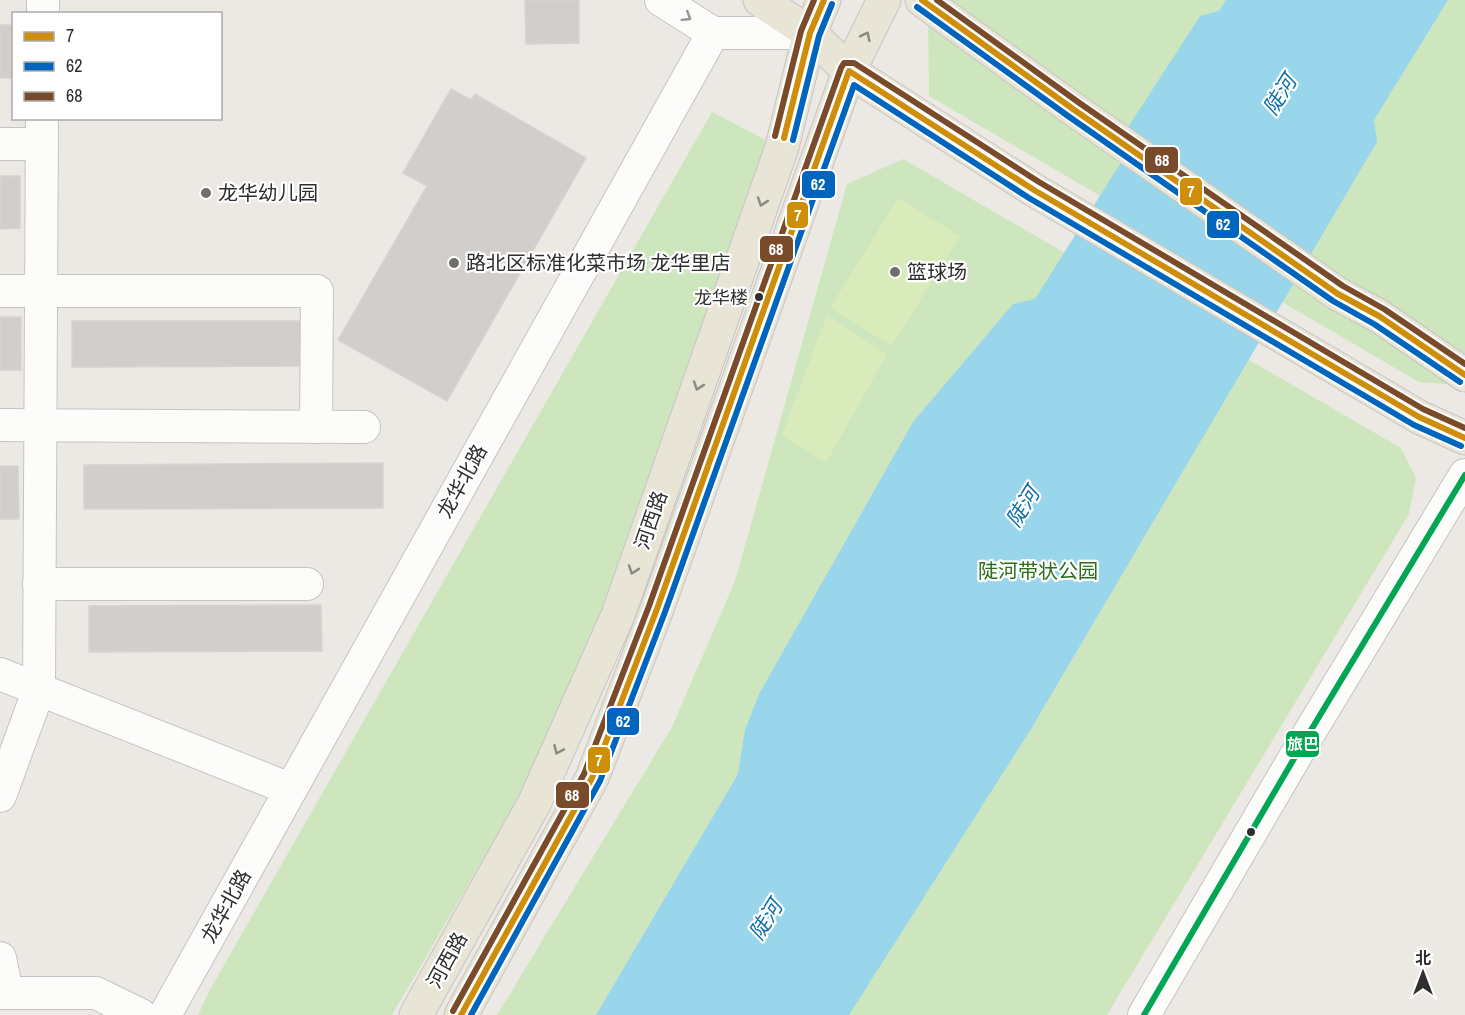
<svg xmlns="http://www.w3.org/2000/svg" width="1465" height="1015" font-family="'Archivo Narrow','Noto Sans SC',sans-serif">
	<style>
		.green { fill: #cee6be }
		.pitch { fill: #d9eabb }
		.water { fill: #99d6ec }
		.building { fill: #d1cecb; stroke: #d7d4d0; stroke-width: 1.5 }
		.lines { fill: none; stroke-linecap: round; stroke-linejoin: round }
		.minor-casing { stroke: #c5c4c5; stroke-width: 34 }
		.major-casing { stroke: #c6c5c4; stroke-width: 35 }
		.minor { stroke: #fcfcfb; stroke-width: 32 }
		.major { stroke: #e8e4d6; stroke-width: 33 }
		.bus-1-casing { stroke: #fff; stroke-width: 10 }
		.bus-2-casing { stroke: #fff; stroke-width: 10 }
		.bus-3-casing { stroke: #fff; stroke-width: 10 }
		.bus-4-casing { stroke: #fff; stroke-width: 10 }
		.bus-1 { stroke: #cf8e09; stroke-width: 6 }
		.bus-2 { stroke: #0065bd; stroke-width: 6 }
		.bus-3 { stroke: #7a4b2a; stroke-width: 6 }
		.bus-4 { stroke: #00a651; stroke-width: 6 }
		.oneway { stroke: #959594 }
		.oneway2 { stroke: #8b8982 }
		.poi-dot { fill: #706f6e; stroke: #fff; stroke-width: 2 }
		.bus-dot { fill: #2e2e2e; stroke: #fff; stroke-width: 2 }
		.labels { text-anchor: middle; stroke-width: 4.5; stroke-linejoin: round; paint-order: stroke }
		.bus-label { font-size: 18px; fill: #2e2e2e; stroke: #fff; text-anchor: end }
		.poi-label { font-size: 20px; fill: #2e2e2e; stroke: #fff; text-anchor: start }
		.street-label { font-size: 20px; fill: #2e2e2e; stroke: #fff }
		.park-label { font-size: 20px; fill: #2c6e1b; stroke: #fff }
		.water-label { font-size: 21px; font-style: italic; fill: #0d6fa3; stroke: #fff }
		.line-badge { stroke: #fff; stroke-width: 2 }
		.badge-label { font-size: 16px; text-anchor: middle; font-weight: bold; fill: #fff }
	</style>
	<rect width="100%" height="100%" fill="#ece8e4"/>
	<g class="green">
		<path d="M939,0H1465V381L1458,385L1419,382L929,96L928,20Z"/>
		<path d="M712,112L768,141L620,586L541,760L392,1015H198L211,988Z"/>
		<path d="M903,159L1401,448L1416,478L1409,514L1107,1015H497L672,727L735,581L847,184Z"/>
	</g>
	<g class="pitch">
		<path d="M898,198L960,236L892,346L830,308Z"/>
		<path d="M827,315L887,354L826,463L782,435Z"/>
	</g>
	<path class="water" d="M1226,0H1448L1374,120L1377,142L1031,729L849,1015H596L738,774L745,730L759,694L913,422L1013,304L1035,299L1123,159V135L1200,16L1219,11Z"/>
	<g class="building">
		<path d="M525,0H579V43L526,44Z"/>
		<rect x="0" y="25" width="14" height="53"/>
		<path d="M451,89L471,100L475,94L586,158L447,401L338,340L427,186L403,173Z"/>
		<path d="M0,176H20V228L0,229Z"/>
		<rect x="0" y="317" width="21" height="53"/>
		<path d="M72,321H305V366L72,367Z"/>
		<path d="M383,463V508L84,509V465Z"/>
		<path d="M0,466H18L19,519H0Z"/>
		<path d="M321,605L322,651L89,652V606Z"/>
	</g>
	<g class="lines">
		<g class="minor-casing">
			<g id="minor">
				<path d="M661,0L713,33"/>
				<path d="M43,14V0"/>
				<path d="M0,144H42"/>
				<path d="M0,291H317L316,427"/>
				<path d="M0,425L364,427"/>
				<path d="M39,584H307"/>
				<path d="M0,674L290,789"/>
				<path d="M0,796L39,689L42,118"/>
				<path d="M0,958L7,993"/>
				<path d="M0,993H96L141,1015"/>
				<path d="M165,1015L713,33H810"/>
				<path d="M1144,1015L1302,745L1465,475"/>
			</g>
		</g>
		<g class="major-casing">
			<g id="major">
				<path d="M760,0L810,33L849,71L1034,190L1419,417L1465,438"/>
				<path d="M922,0L1073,109L1338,294L1379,316L1465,375"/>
				<path d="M416,1015L534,804L618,615L782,147L810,33L824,0"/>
				<path d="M461,1015L592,778L657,609L849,71L884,0"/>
			</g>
		</g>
		<use href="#minor" class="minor"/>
		<use href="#major" class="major"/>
		<g class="bus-1-casing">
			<g id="bus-1">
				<path d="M922,0L1073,109L1338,294L1379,316L1465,375"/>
				<path d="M784,138L810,33L824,0"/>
				<path d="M461,1015L592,778L657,609L849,71L1034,190L1419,417L1465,438"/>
			</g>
		</g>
		<g class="bus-2-casing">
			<g id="bus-2">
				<path d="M917,7L1068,116L1333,301L1374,324L1460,382"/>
				<path d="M793,140L819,36L832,4"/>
				<path d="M471,1015L600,781L665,612L854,85L1029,198L1414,425L1461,446"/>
			</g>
		</g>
		<g class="bus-3-casing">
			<g id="bus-3">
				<path d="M937,0L1078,102L1343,286L1384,309L1465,364"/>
				<path d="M775,136L801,31L814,0"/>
				<path d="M453,1011L584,774L649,606L841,68L844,63H854L1039,182L1423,409L1465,428"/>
			</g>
		</g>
		<g class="bus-4-casing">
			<path id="bus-4" d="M1144,1015L1302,745L1465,475"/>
		</g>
		<use href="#bus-1" class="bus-1"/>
		<use href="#bus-2" class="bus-2"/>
		<use href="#bus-3" class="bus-3"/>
		<use href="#bus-4" class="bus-4"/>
	</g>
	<defs><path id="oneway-chevron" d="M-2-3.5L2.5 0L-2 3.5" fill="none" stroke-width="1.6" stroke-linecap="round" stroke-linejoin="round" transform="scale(1.5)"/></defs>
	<use class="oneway" href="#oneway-chevron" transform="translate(687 17) rotate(32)"/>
	<g class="oneway2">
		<use href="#oneway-chevron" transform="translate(866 36) rotate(-64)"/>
		<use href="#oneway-chevron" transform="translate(762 202) rotate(109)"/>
		<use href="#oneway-chevron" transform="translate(698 386) rotate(109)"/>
		<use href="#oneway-chevron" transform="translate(633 570) rotate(109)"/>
		<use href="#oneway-chevron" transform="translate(558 750) rotate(114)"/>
	</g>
	<g class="poi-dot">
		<circle cx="206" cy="193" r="6"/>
		<circle cx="454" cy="263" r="6"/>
		<circle cx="895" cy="272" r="6"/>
	</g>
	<g class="bus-dot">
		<circle cx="759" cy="297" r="5"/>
		<circle cx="1251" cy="832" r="5"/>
	</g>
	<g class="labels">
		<g class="bus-label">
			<text x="748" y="304">龙华楼</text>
		</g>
		<g class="poi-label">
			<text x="218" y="200">龙华幼儿园</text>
			<text x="466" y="270">路北区标准化菜市场 龙华里店</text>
			<text x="907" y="279">篮球场</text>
		</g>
		<g class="street-label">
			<text transform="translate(462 481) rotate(-61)" y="7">龙华北路</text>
			<text transform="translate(651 520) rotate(-71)" y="7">河西路</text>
			<text transform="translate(226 906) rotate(-61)" y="7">龙华北路</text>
			<text transform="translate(447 960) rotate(-61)" y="7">河西路</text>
		</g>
		<g class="park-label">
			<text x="1038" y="578">陡河带状公园</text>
		</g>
		<g class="water-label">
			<text transform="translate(1280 95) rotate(-58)" y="7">陡河</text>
			<text transform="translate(1023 507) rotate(-58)" y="7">陡河</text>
			<text transform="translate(766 920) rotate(-58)" y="7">陡河</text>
		</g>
	</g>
	<g class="line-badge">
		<rect x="1144" y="146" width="35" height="28" rx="6" fill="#7a4b2a"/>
		<rect x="801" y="170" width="35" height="29" rx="6" fill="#0065bd"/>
		<rect x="1179" y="177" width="24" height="29" rx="6" fill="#cf8e09"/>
		<rect x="786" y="201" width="23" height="28" rx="6" fill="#cf8e09"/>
		<rect x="1206" y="210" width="34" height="29" rx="6" fill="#0065bd"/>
		<rect x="759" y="235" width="35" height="28" rx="6" fill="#7a4b2a"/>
		<rect x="606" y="707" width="34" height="29" rx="6" fill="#0065bd"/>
		<rect x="1285" y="730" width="35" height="28" rx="6" fill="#00a651"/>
		<rect x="587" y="746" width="24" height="28" rx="6" fill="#cf8e09"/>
		<rect x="555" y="781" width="35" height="28" rx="6" fill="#7a4b2a"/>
	</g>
	<g class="badge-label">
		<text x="1162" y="166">68</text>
		<text x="818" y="190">62</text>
		<text x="1191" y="197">7</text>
		<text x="798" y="221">7</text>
		<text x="1223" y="230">62</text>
		<text x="776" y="255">68</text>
		<text x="623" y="727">62</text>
		<text x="1303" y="750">旅巴</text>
		<text x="599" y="766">7</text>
		<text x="572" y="801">68</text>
	</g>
	<rect x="12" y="12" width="210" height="108" fill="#ffffff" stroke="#ababab" stroke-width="1.5"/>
	<rect x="24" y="32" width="30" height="9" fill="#cf8e09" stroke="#ababab" stroke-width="1.5"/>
	<text x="66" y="42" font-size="18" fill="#2e2e2e">7</text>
	<rect x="24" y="62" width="30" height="9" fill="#0065bd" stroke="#ababab" stroke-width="1.5"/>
	<text x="66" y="72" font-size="18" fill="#2e2e2e">62</text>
	<rect x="24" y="92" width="30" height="9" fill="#7a4b2a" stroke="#ababab" stroke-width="1.5"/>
	<text x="66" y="102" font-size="18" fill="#2e2e2e">68</text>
	<g transform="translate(1423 973)" stroke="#ffffff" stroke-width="4.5" paint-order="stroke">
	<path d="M0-4.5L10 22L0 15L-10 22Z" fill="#2e2e2e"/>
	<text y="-9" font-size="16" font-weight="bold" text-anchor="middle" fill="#2e2e2e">北</text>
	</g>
</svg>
